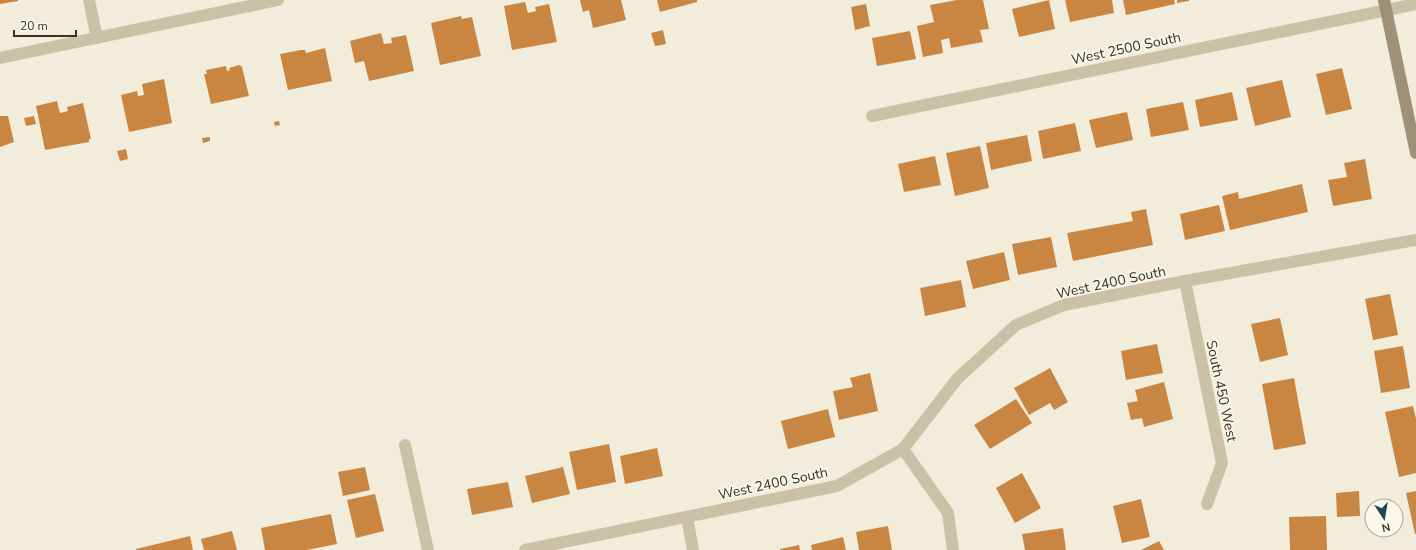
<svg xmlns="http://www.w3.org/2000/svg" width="1416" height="550" font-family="'Nunito Sans',sans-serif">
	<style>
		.building { fill: #c98643 }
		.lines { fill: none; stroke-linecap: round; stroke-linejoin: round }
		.street { stroke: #cbc1a7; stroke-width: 12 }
		.secondary { stroke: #9f9078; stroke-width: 12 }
		.labels { text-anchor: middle; stroke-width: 3.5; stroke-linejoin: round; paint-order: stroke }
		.street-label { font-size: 14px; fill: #373128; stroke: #faf6e8 }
	</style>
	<rect width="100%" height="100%" fill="#f2eddb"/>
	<g class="building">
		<path d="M0,0H18V1L0,4Z"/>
		<path d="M580,0H621L626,20L593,28L589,10L583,12Z"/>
		<path d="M657,0H697V2L660,12Z"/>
		<path d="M957,0H983L989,29L980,30L983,42L951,48L949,38L941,40L943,53L923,57L917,26L934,22L930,5Z"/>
		<path d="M1049,0L1055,29L1019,37L1012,9Z"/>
		<path d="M1065,0H1112L1114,13L1070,22Z"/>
		<path d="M1123,0H1174L1175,4L1126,15Z"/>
		<path d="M1177,0H1189V1L1177,3Z"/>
		<path d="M525,2L528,13L536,11L535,7L549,4L557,42L512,50L504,6Z"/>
		<path d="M866,4L870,26L855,30L851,7Z"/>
		<path d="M461,16L462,19L472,17L481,56L440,65L431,23Z"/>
		<path d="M663,30L666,44L655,46L651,33Z"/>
		<path d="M910,31L916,59L877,66L872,38Z"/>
		<path d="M381,33L384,44L392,43L391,38L406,35L414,71L369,81L364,61L355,63L350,41Z"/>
		<path d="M325,48L332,81L288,90L280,54L301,50H305L306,53Z"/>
		<path d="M239,65L242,67L249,96L211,104L204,74H207L206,70L226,66L227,71L230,70L229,68Z"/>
		<path d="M1342,68L1352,109L1326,115L1316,74Z"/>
		<path d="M164,79L172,123L129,132L121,95L137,91L138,96L144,95L142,84Z"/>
		<path d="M1282,80L1291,117L1255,126L1246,88Z"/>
		<path d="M1232,92L1238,120L1200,127L1195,100Z"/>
		<path d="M57,101L60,113L68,111L67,107L83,103L91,139H89V142L45,150L36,106Z"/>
		<path d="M1183,102L1189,130L1151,137L1146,109Z"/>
		<path d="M1127,112L1133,140L1096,148L1089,120Z"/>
		<path d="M0,116H8L14,142L0,147Z"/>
		<path d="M34,116L36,124L26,126L24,118Z"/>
		<path d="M279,121L280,125L275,126L274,122Z"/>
		<path d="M1075,123L1081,151L1043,159L1038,131Z"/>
		<path d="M1027,135L1032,161L991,170L986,143Z"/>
		<path d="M210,137V141L203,143L202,138Z"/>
		<path d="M980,146L989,188L955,196L946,153Z"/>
		<path d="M126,149L128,159L120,161L117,151Z"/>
		<path d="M935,156L941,185L904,192L898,164Z"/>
		<path d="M1365,159L1372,199L1333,206L1328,180L1347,177L1344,163Z"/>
		<path d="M1302,184L1308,212L1230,230L1222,196L1238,192L1239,199Z"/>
		<path d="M1219,205L1225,231L1185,240L1180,214Z"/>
		<path d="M1146,209L1153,245L1073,261L1067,233L1133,221L1131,212Z"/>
		<path d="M1051,237L1057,267L1018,275L1012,244Z"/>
		<path d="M1004,252L1010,280L973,289L966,261Z"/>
		<path d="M961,280L966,307L925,316L920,288Z"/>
		<path d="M1390,294L1398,335L1373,340L1365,299Z"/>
		<path d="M1280,318L1288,355L1260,362L1251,324Z"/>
		<path d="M1157,344L1163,373L1126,380L1121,351Z"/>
		<path d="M1403,346L1410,388L1381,393L1374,351Z"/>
		<path d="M1050,368L1068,402L1054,410L1050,403L1029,415L1014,388Z"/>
		<path d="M870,373L878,411L839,420L833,391L853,387L850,378Z"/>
		<path d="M1294,378L1306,444L1274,450L1262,384Z"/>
		<path d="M1164,382L1173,419L1144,427L1142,418L1131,420L1127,403L1138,401L1135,390Z"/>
		<path d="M1016,399L1032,423L990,449L974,425Z"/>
		<path d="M1413,406L1416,419V473L1399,477L1385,412Z"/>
		<path d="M828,409L835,437L788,449L781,421Z"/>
		<path d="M609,444L616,482L577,490L569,452Z"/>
		<path d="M657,448L663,476L625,484L620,456Z"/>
		<path d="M365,467L370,490L343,496L338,472Z"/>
		<path d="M563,467L570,494L532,503L525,476Z"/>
		<path d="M1022,473L1041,508L1015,523L996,488Z"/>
		<path d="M508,482L513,507L472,515L467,489Z"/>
		<path d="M1359,491L1360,516L1337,517L1336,493Z"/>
		<path d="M1416,491V534H1415L1406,493Z"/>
		<path d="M375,494L384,531L356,538L347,500Z"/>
		<path d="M1141,499L1150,537L1122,543L1113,506Z"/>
		<path d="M331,514L337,544L307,550H265L261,528Z"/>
		<path d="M1326,516L1327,550H1290L1289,517Z"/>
		<path d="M888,526L892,550H859L856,532Z"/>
		<path d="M1063,528L1066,550H1025L1022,534Z"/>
		<path d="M232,531L237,550H204L201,539Z"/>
		<path d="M190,536L193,550H136V549Z"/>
		<path d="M843,537L846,550H812L811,545Z"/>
		<path d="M1159,541L1164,550H1141Z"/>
		<path d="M799,545L800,550H780V549Z"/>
	</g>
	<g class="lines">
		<g class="street">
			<path d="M89,0L97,38"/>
			<path d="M0,58L278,0"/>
			<path d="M872,116L1416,4"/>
			<path d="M1185,281L1222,463L1207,504"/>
			<path d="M405,445L428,550"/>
			<path d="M903,449L948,513L953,550"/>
			<path d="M687,517L693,550"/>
			<path d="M525,550L837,486L903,449L957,379L1016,325L1064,305L1185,281L1416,240"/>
		</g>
		<path class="secondary" d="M1384,0L1416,153"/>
	</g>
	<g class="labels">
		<g class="street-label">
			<text transform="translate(1126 48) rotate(-12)" y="5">West 2500 South</text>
			<text transform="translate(1111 282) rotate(-12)" y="5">West 2400 South</text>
			<text transform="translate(1222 391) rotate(78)" y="5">South 450 West</text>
			<text transform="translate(773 483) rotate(-12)" y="5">West 2400 South</text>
		</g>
	</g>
	<g transform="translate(1384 518) rotate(168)"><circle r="19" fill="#faf6e8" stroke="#aca79b"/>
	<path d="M0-3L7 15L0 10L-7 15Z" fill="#1c465a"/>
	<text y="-6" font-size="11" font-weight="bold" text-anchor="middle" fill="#373128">N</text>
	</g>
	<path d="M14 30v6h62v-6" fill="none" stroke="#373128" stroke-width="2"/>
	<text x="20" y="30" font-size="12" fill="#373128" stroke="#faf6e8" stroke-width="3" paint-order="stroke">20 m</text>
</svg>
